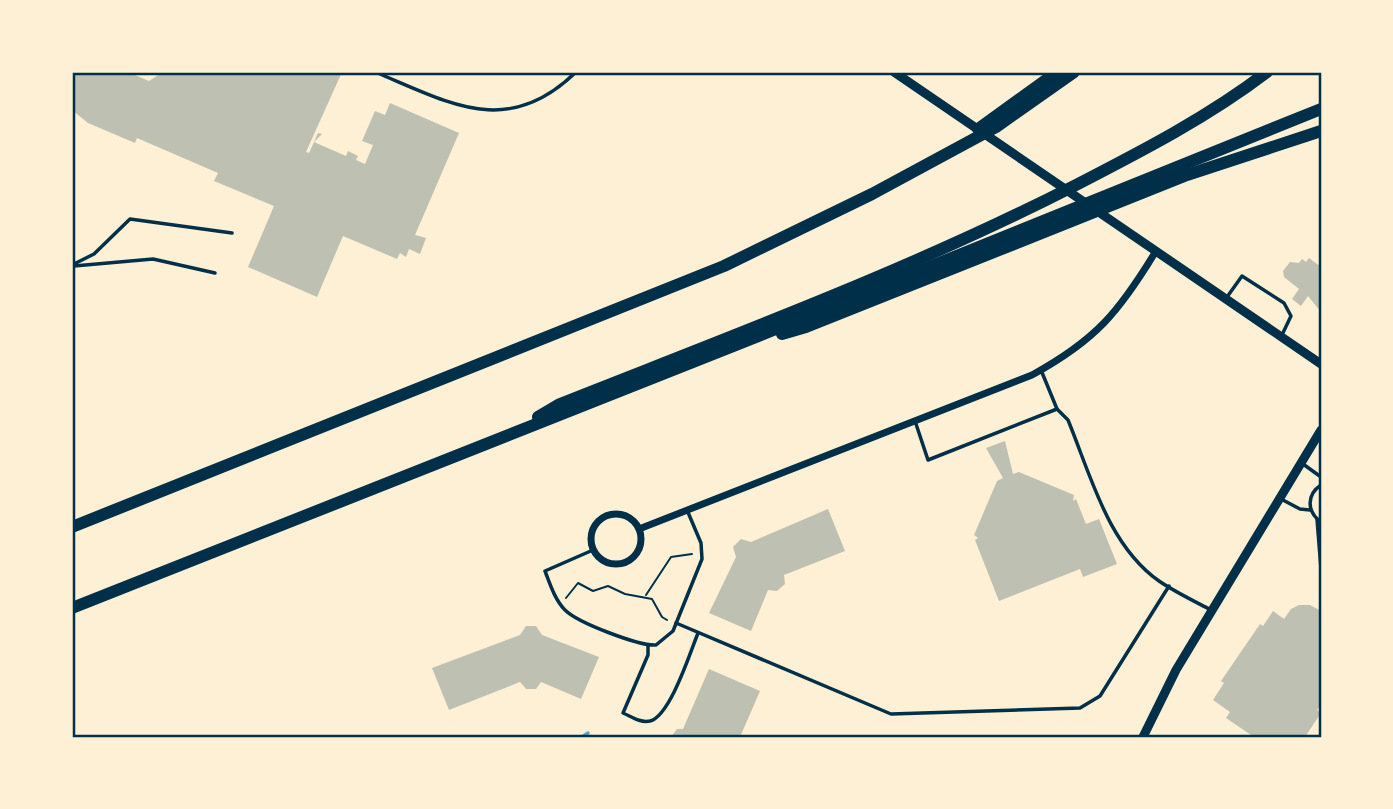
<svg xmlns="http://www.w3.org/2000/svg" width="1393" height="809" font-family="Karla,sans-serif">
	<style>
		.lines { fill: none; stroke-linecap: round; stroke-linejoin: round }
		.stream { stroke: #669bbc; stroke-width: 3.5 }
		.building { fill: #bec0b2 }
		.path { stroke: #003049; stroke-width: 2 }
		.service { stroke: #003049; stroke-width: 3.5 }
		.minor { stroke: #003049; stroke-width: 7 }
		.tertiary { stroke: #003049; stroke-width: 9 }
		.motorway { stroke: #003049; stroke-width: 12 }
		.neatline { fill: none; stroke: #003049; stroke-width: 2.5 }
	</style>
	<rect width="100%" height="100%" fill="#fdf0d5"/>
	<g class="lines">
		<path class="stream" d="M582,737L588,733"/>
	</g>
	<g class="building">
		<path d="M72,72H128L149,81L163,72L170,75L172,72H342L306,152L309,153L318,133L322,134L314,142L346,156L348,151L358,156L356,160L365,164L373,145L362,141L375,111L385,115L390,103L459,133L415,235L426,238L420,254L409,249L406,257L400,253L397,259L343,236L317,297L248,267L274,206L214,181L218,173L137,138L135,143L88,123L72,110Z"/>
		<path d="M1309,258L1321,267V312L1308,296L1301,306L1292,299L1299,289L1284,277L1283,271L1290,262L1299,263L1302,259L1306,262Z"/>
		<path d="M1005,441L1013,474L1019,472L1074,495L1073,501L1076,499L1086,524L1099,519L1117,564L1083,577L1080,569L999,601L975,540L978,538L974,535L997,481L1003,478L986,448Z"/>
		<path d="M828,509L845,551L784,575L785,584L777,591L768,590L751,631L709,613L736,557L733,547L741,539L751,542Z"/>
		<path d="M1299,605H1310L1321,611V704L1317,710L1321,713L1305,737H1254L1226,718L1230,712L1213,700L1224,683L1221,681L1260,624L1263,626L1273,611L1284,619L1291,609Z"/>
		<path d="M526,626H536L542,635L599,657L581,699L541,682L536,689H526L520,682L449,710L432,668L520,635Z"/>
		<path d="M709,669L760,691L740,737H671L677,729H683Z"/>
	</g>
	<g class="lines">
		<g class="path">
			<path d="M646,595L671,557L692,554"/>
			<path d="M566,598L578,583L593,591L608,586L625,594L652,599L662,617L667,620"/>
		</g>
		<g class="service">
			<path d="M375,72C450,103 507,139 576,72"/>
			<path d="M72,265L94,254L130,219L232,233"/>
			<path d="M74,266L153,259L215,273"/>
			<path d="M1227,297L1242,276L1284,303L1291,316L1281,337"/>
			<path d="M1057,409L1068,420C1091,476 1108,545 1159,581C1175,592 1194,601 1211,610"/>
			<path d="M915,421L928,460L1057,409L1041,370"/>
			<path d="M1303,464L1321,477"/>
			<path d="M1321,485C1306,495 1307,512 1321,522"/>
			<path d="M1281,499L1300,509L1310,510"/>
			<path d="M1317,519L1321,569"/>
			<path d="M593,550L545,571C550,584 555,600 565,610C578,623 639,646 656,645L673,631L702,559L701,543L687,510"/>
			<path d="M676,623L891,714L1080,708L1100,696L1169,586"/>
			<path d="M648,645V655L623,713C632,717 640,723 650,721C670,716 690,653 698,633"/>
		</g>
		<g class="minor">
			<circle cx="616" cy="539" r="25"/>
			<path d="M639,529L1032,375C1096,340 1119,312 1156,251"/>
		</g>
		<g class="tertiary">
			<path d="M894,72L1321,364"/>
			<path d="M1143,737L1176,670L1321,430"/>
		</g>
		<g class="motorway">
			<path d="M978,129L1057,72"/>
			<path d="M782,334L806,327L1187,175L1321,131"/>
			<path d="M538,417L560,404C734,335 910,270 1076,185C1142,151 1208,117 1267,72"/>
			<path d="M72,527L724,266L872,194L996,127L1074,72"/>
			<path d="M72,608L731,347L1321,109"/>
		</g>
	</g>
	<rect width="1393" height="809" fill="none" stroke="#fdf0d5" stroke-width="147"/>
	<rect x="74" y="74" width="1246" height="662" class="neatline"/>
</svg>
